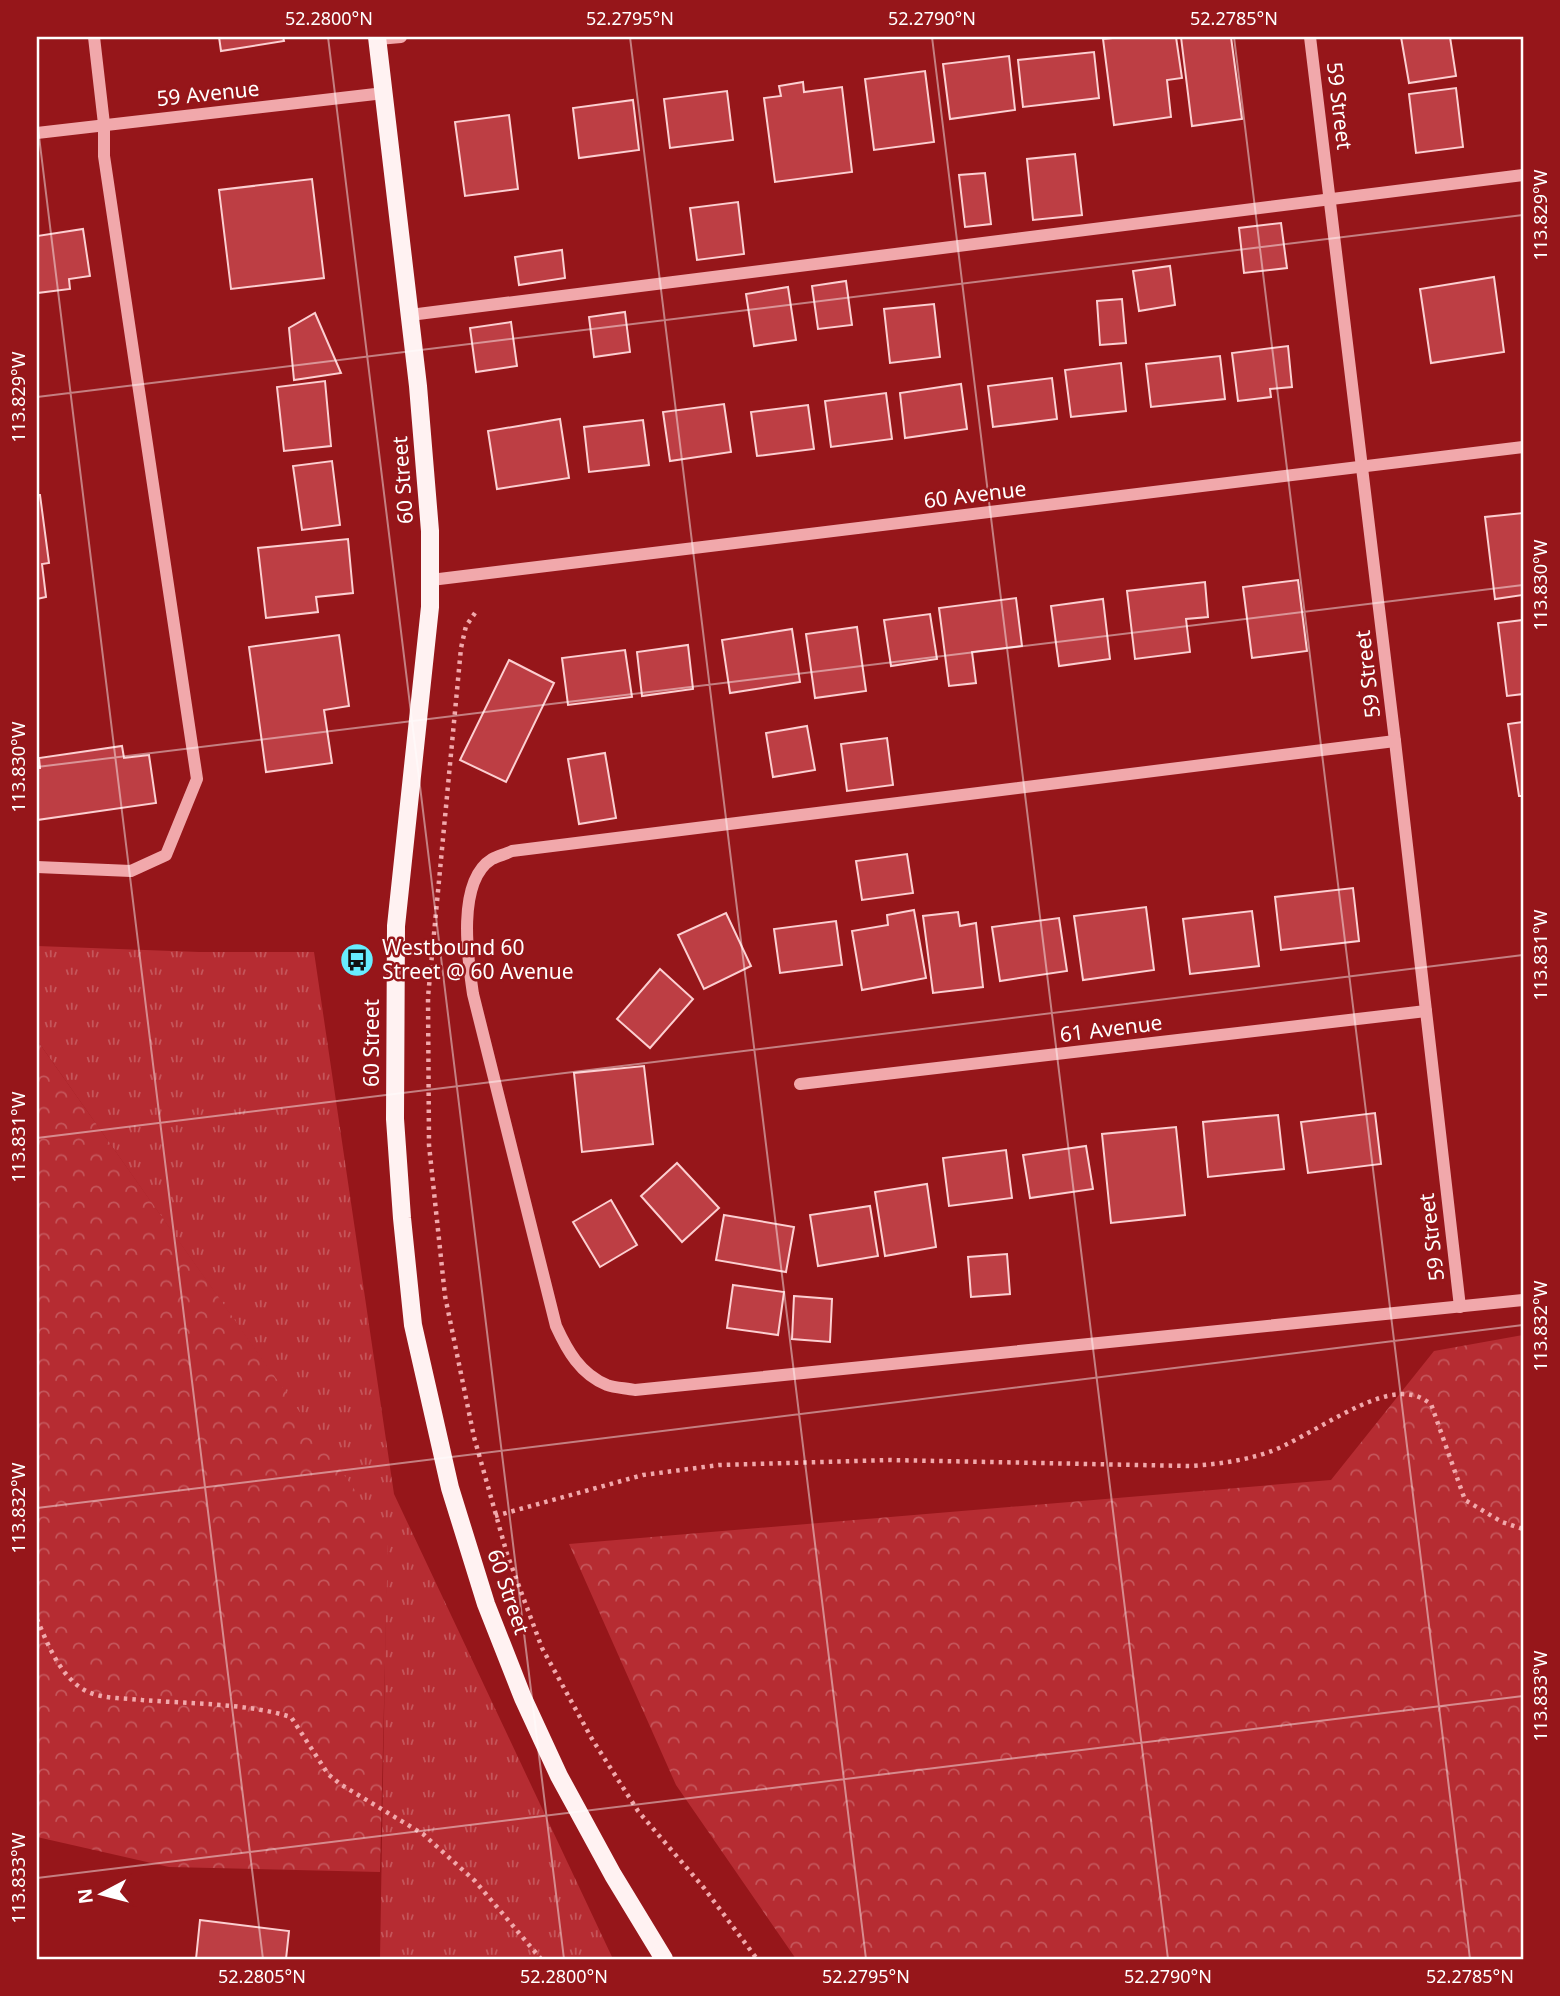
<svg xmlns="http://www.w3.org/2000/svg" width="1560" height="1996" font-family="'Noto Sans',sans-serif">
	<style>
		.grass { fill: url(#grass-tufts) }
		.forest { fill: url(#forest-crowns) }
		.building { fill: #bd3e44; stroke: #fccfd1; stroke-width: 2 }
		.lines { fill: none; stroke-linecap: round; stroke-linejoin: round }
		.path { stroke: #f1a8ab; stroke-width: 4.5; stroke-dasharray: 3.5 5; stroke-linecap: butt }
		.minor { stroke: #f1a8ab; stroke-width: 12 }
		.major { stroke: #fff2f2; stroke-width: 18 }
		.ticks { fill: none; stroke: #fff; stroke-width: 2; stroke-opacity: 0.45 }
		.labels { text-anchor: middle; stroke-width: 5; stroke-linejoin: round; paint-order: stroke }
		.street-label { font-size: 21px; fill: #fff; stroke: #96161a }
		.poi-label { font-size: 21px; fill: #fff; stroke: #96161a; text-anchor: start }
		.neatline { fill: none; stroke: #fff; stroke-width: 2.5 }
		.ticks-label { font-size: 18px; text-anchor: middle; fill: #fff }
	</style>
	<defs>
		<pattern id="grass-tufts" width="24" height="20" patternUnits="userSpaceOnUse" patternTransform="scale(1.75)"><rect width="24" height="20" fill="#b62c32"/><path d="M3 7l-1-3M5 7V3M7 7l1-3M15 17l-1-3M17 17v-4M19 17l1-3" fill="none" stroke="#c5565b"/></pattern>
		<pattern id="forest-crowns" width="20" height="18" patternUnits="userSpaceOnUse" patternTransform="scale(1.75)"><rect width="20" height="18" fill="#b62c32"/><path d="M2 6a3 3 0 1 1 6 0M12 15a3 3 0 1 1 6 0" fill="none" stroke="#c5565b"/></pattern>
	</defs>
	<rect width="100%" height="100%" fill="#96161a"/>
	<path class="grass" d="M37,946L199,952H314L394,1494L613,1959H380L387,1537L37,1040Z"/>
	<g class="forest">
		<path d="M37,1040L388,1537L380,1872L169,1867L37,1837Z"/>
		<path d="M1523,1335V1959H796L676,1785L569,1544L1331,1480L1434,1351Z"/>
	</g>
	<g class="building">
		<path d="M219,37H283L284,41L221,51Z"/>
		<path d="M1122,37H1176L1182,78L1167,80L1171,117L1114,125L1103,39Z"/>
		<path d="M1181,37H1231L1242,119L1192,126Z"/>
		<path d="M1401,37H1450L1456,76L1409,83Z"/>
		<path d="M1094,52L1099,98L1023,107L1018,60Z"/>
		<path d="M1009,56L1015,110L950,119L943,64Z"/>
		<path d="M925,71L934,142L874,150L865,79Z"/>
		<path d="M803,82L804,92L842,87L852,172L775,182L764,98L781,96L779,86Z"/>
		<path d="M1456,88L1463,147L1416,153L1409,94Z"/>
		<path d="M727,91L733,140L670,148L664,99Z"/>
		<path d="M633,100L639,150L579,158L573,108Z"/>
		<path d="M509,115L518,189L465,196L455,122Z"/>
		<path d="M1075,154L1082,215L1033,220L1027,159Z"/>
		<path d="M985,173L991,224L965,227L959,175Z"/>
		<path d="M312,179L324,278L231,289L219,190Z"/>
		<path d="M738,202L744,254L697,260L690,208Z"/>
		<path d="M1281,223L1287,268L1244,273L1239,228Z"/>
		<path d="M83,229L90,276L69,279L70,289L37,293V236Z"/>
		<path d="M562,250L565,278L519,285L515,257Z"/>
		<path d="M1170,266L1175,305L1139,311L1133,271Z"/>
		<path d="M1494,277L1504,352L1431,363L1420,289Z"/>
		<path d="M846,281L852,325L818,329L812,286Z"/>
		<path d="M788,287L796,340L754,346L746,294Z"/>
		<path d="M1122,299L1126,343L1100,345L1097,301Z"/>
		<path d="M934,304L940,357L890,363L884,309Z"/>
		<path d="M625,312L630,352L594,357L589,317Z"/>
		<path d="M315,313L341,373L294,380L289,328Z"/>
		<path d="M511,322L517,366L476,372L470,328Z"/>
		<path d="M1288,346L1292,387L1270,389L1271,397L1238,401L1232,353Z"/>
		<path d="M1220,356L1225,399L1151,407L1146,364Z"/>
		<path d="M1121,363L1126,411L1071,417L1065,370Z"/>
		<path d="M1052,378L1057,419L993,427L988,386Z"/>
		<path d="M325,381L331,446L284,451L277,387Z"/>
		<path d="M961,384L967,429L905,438L900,393Z"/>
		<path d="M886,393L892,439L831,447L825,401Z"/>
		<path d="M724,404L731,452L670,461L663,412Z"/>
		<path d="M808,405L814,449L757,456L751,412Z"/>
		<path d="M560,419L569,478L497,489L488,431Z"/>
		<path d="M643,420L649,465L589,472L584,427Z"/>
		<path d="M332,461L340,525L302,530L293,466Z"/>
		<path d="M37,495H40L49,563L42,564L46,597L37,599Z"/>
		<path d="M1523,513V595L1495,599L1485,517Z"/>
		<path d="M348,539L353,593L316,597L318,612L266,618L258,548Z"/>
		<path d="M1298,580L1307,651L1252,658L1243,587Z"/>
		<path d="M1205,582L1208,617L1186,619L1190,652L1135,659L1127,591Z"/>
		<path d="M1016,598L1022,646L972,652L976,683L949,686L939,608Z"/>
		<path d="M1103,599L1110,659L1059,666L1051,606Z"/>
		<path d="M930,614L937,659L891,666L884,620Z"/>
		<path d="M1523,620V694L1507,696L1498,623Z"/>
		<path d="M857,627L866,691L815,698L806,634Z"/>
		<path d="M792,629L800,682L730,693L722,640Z"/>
		<path d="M339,635L349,706L324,710L332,763L266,772L249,647Z"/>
		<path d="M688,645L693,689L642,696L637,652Z"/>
		<path d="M625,650L632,697L568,705L562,658Z"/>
		<path d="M509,660L554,683L506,782L460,760Z"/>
		<path d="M1523,722V796H1519L1508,724Z"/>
		<path d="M807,726L815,770L773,777L766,733Z"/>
		<path d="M887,738L893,785L847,791L841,744Z"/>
		<path d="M122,746L124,758L149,755L156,803L37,820V768H40L39,758Z"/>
		<path d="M605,753L616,818L579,824L568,759Z"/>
		<path d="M907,854L913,893L862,900L856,861Z"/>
		<path d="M1353,888L1359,941L1281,950L1275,897Z"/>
		<path d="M1146,907L1154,970L1083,980L1074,916Z"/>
		<path d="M914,910L926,978L862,990L852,931L888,925L887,915Z"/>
		<path d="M1252,911L1259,966L1190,974L1183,919Z"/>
		<path d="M958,912L960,926L976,923L983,987L933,993L923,916Z"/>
		<path d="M726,913L751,966L704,989L678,935Z"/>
		<path d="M1059,918L1067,971L1000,981L992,927Z"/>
		<path d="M836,921L842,965L780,973L774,929Z"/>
		<path d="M660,969L693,999L650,1048L617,1019Z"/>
		<path d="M644,1066L653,1144L582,1152L574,1073Z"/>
		<path d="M1375,1113L1381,1164L1308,1173L1301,1122Z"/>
		<path d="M1278,1115L1284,1169L1208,1177L1203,1122Z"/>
		<path d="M1176,1127L1185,1215L1111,1223L1102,1134Z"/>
		<path d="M1086,1146L1093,1189L1030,1198L1023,1155Z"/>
		<path d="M1006,1150L1012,1198L949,1206L943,1158Z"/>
		<path d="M677,1163L719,1208L682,1242L641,1196Z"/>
		<path d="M927,1184L936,1247L885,1256L875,1192Z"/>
		<path d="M611,1200L637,1245L600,1267L573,1222Z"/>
		<path d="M870,1206L878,1256L818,1266L810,1215Z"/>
		<path d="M724,1215L794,1227L786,1272L716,1260Z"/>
		<path d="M1007,1254L1010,1294L971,1297L968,1257Z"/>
		<path d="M733,1285L784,1292L778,1335L727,1328Z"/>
		<path d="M794,1296L832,1299L830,1342L792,1339Z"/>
		<path d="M200,1920L289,1931L286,1959H196Z"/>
	</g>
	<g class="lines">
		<g class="path">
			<path d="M475,613L466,626L461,648L428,997L429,1145L445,1296L474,1437L507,1554L542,1648L592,1739L638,1811L704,1888L757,1959"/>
			<path d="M495,1516L643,1475L719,1465L888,1460L1190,1466C1218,1464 1243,1461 1269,1452C1307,1439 1374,1386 1412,1395C1419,1396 1425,1400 1431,1404L1465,1500L1502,1522L1523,1529"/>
			<path d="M37,1619C48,1645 61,1679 88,1692C104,1699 125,1698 142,1700C190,1704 246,1703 291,1717L328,1774L340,1784L423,1834L475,1881L541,1959"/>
		</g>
		<g class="minor">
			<path d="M1310,37L1395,741L1460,1307"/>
			<path d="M378,39L401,37"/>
			<path d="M37,133L384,93"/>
			<path d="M410,315L1523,175"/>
			<path d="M431,580L1523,447"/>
			<path d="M1395,741L512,851C506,854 498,856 492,859C456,881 468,960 473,994L556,1326C567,1350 580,1374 607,1385C615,1388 626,1388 635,1390L1523,1300"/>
			<path d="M37,867L131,871L166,855L197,779L104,156V124L94,37"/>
			<path d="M800,1084L1426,1011"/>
		</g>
		<path class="major" d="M377,37L418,386L430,531V607L396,926L395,1119L402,1218L413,1325L450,1488L486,1604L523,1698L559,1776L613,1875L664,1959"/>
	</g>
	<path class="ticks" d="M328,37L564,1959M630,37L866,1959M932,37L1168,1959M1234,37L1470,1959M37,120L263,1959M37,397L1523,215M37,767L1523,585M37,1138L1523,955M37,1508L1523,1325M37,1878L1523,1696"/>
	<defs>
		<g id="bus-disc" transform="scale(1.75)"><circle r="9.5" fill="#68edff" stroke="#96161a"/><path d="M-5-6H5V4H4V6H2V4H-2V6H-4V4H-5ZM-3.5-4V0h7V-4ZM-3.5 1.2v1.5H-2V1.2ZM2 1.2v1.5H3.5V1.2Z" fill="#111"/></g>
	</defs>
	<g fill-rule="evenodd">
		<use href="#bus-disc" x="357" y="960"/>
	</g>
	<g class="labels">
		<g class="street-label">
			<text transform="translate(208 94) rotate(-6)" y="7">59 Avenue</text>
			<text transform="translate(1339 106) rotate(83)" y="7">59 Street</text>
			<text transform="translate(403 480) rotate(-94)" y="7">60 Street</text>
			<text transform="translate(975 495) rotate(-7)" y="7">60 Avenue</text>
			<text transform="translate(1368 674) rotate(-97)" y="7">59 Street</text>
			<text transform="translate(1111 1029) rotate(-7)" y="7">61 Avenue</text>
			<text transform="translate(372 1043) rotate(-90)" y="7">60 Street</text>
			<text transform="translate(1432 1237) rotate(-97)" y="7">59 Street</text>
			<text transform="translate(508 1592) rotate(71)" y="7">60 Street</text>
		</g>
		<g class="poi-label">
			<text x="382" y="955">Westbound 60<tspan x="382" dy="24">Street @ 60 Avenue</tspan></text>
		</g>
	</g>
	<rect width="1560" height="1996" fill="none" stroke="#96161a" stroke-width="77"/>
	<g transform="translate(102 1894) rotate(263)" stroke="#96161a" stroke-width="5" paint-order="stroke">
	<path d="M0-5L12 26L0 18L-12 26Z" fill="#ffffff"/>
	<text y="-10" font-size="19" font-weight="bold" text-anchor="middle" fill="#ffffff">N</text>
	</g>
	<rect x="38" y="38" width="1484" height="1920" class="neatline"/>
	<g class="ticks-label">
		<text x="329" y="25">52.2800°N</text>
		<text x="630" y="25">52.2795°N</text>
		<text x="932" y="25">52.2790°N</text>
		<text x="1234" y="25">52.2785°N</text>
		<text transform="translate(1541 215) rotate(-90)" y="6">113.829°W</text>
		<text transform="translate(19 397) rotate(-90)" y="6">113.829°W</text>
		<text transform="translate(1541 585) rotate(-90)" y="6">113.830°W</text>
		<text transform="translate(19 767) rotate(-90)" y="6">113.830°W</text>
		<text transform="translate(1541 955) rotate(-90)" y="6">113.831°W</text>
		<text transform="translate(19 1137) rotate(-90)" y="6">113.831°W</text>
		<text transform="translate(1541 1326) rotate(-90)" y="6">113.832°W</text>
		<text transform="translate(19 1508) rotate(-90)" y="6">113.832°W</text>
		<text transform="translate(1541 1696) rotate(-90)" y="6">113.833°W</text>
		<text transform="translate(19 1878) rotate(-90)" y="6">113.833°W</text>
		<text x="262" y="1983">52.2805°N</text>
		<text x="564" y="1983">52.2800°N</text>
		<text x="866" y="1983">52.2795°N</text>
		<text x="1168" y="1983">52.2790°N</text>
		<text x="1470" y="1983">52.2785°N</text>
	</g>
</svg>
